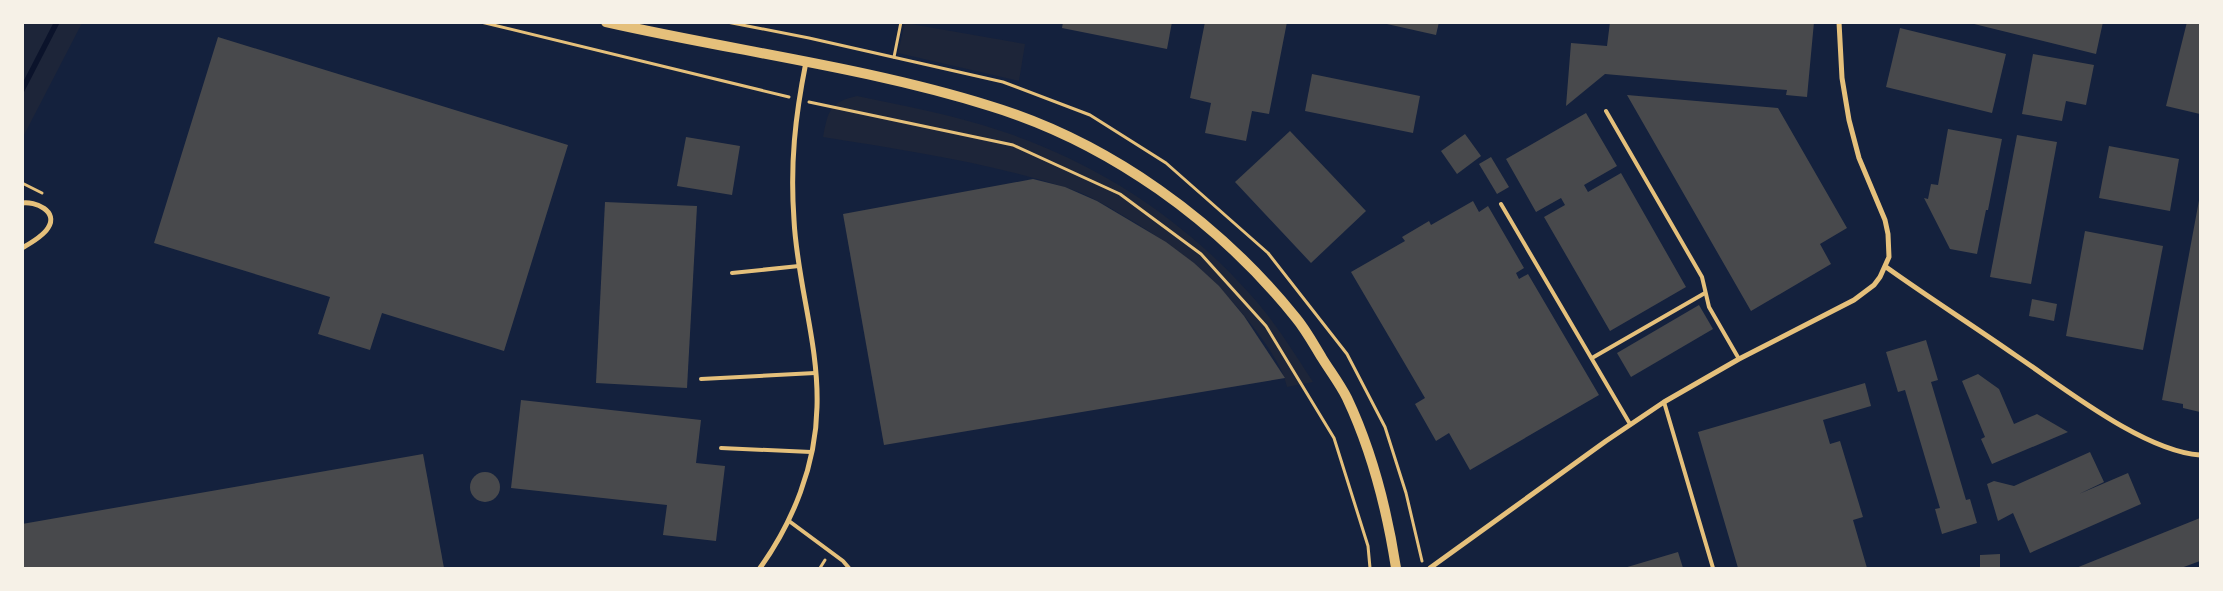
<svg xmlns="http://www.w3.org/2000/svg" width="2223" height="591" font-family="Poppins,sans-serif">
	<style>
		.green { fill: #1d2539 }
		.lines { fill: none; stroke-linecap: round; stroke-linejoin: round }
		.stream { stroke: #0b132b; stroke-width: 5.5 }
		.building { fill: #48494c }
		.path { stroke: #e5c07b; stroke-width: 3 }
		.service { stroke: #e5c07b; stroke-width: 4 }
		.minor { stroke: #e5c07b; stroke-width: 5 }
		.secondary { stroke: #e5c07b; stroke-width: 10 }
	</style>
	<rect width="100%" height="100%" fill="#14213d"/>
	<g class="green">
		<path d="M23,22L82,23L23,137L22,23Z"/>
		<path d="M905,23L1025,44L1019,81L898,53Z"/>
		<path d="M857,96C905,106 954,115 1001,131C1096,162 1182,218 1249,293C1274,320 1293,351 1313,382L1287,387C1282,362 1254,327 1237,307C1204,269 1166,240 1122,215C1104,204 1085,193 1064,187C986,162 904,150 823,137C828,112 829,102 857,96Z"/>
	</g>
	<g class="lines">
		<path class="stream" d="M22,90L57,22"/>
	</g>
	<g class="building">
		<path d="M1063,22H1172L1167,49L1062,28Z"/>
		<path d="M1205,22H1287L1269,114L1252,111L1246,141L1205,133L1211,103L1190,98Z"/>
		<path d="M1378,22H1439L1436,35Z"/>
		<path d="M1610,22H1814L1807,97L1786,95L1787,90L1605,74L1566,106L1571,43L1607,46Z"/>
		<path d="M1966,22H2103L2096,54Z"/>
		<path d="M2187,22H2200V114L2166,106Z"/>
		<path d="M1900,28L2006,54L1992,113L1886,87Z"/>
		<path d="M218,37L568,145L504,351L382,313L370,350L318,334L330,297L154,243Z"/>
		<path d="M2033,54L2094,65L2086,105L2066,101L2062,121L2022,114Z"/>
		<path d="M1312,74L1420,96L1413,133L1305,111Z"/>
		<path d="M1627,95L1778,108L1847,228L1820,244L1831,264L1751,311Z"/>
		<path d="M1586,113L1617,166L1584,185L1588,192L1621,173L1686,287L1610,331L1544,217L1565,205L1561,198L1536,212L1506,159Z"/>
		<path d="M1948,129L2002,139L1988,210H1986L1977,254L1950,249L1924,198L1928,199L1931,184L1938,185Z"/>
		<path d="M1290,131L1366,211L1311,263L1235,182Z"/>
		<path d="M1465,134L1481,156L1457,174L1441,151Z"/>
		<path d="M2017,135L2057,142L2031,284L1990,277Z"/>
		<path d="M686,137L740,146L732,195L677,186Z"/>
		<path d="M2109,146L2179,159L2170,211L2099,198Z"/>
		<path d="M1491,157L1509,187L1497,194L1479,164Z"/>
		<path d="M1033,179L1065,187L1097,201L1166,242L1194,263L1219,286L1244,316L1285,378L884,445L843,214Z"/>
		<path d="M2200,195V412L2183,408V404L2162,400Z"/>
		<path d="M1473,201L1479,212L1488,206L1524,268L1516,273L1519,279L1528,274L1599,395L1470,470L1449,433L1436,441L1415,404L1425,398L1351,272L1405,241L1402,237L1429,221L1431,225Z"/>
		<path d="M605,202L697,206L687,388L596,383Z"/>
		<path d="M2085,231L2163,246L2143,350L2066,336Z"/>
		<path d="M2032,299L2057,304L2054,321L2029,316Z"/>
		<path d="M1699,305L1713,329L1631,377L1617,353Z"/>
		<path d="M1926,340L1938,380L1931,382L1966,500L1970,499L1977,523L1942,534L1935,509L1940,508L1905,390L1898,392L1886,352Z"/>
		<path d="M1978,374L1999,389L2014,424L2037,414L2068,432L1992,464L1981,439L1985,437L1962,381Z"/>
		<path d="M1865,383L1871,406L1823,420L1830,444L1840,441L1863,517L1853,520L1867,568H1738L1698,432Z"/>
		<path d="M521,400L701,420L696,463L725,466L716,541L663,535L667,505L511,488Z"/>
		<path d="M2090,452L2104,482L2079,494L2128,473L2141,504L2030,553L2013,513L1998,521L1987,484L1994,481L2014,486Z"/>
		<path d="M423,454L444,568H22V524Z"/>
		<circle cx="485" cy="487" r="15"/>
		<path d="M2200,518V561L2181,568H2076Z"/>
		<path d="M1678,552L1683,568H1624Z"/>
		<path d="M2000,554V568H1980V555Z"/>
	</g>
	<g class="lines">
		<g class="path">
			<path d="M481,22L789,97"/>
			<path d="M727,22L809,38L1003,82L1090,115L1166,163L1268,253L1347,354L1385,427L1406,493L1422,561"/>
			<path d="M894,57L901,22"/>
			<path d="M809,102L1013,145L1120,194L1201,254L1266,326L1334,438L1368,546L1370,568"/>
			<path d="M22,183L42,193"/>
			<path d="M820,568L825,560"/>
		</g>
		<g class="service">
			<path d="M1606,111L1702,277L1709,307L1739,359"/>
			<path d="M1501,204L1630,424"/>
			<path d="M732,273L799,266"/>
			<path d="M1592,358L1705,293"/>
			<path d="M701,379L815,373"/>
			<path d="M1664,402L1713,568"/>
			<path d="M721,448L811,452"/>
			<path d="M789,521L843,561L849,568"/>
		</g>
		<g class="minor">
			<path d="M22,203C35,201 59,211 48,228C43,236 31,243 22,248"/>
			<path d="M1886,267C1928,297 1972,325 2015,355C2063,387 2143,451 2200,455"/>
			<path d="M760,568C793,522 816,465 817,407C819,344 797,282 794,220C790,164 795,117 806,62"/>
			<path d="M1430,568L1606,441L1664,402L1739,359L1854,300L1874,285L1880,277L1889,257L1888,234L1885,220L1859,158L1849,120L1842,78L1839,22"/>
		</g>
		<path class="secondary" d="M606,22C734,51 865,67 990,106C1109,142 1219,222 1296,318C1306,330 1314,345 1322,358C1330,371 1340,384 1347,398C1372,451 1387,510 1396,568"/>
	</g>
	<rect width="2223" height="591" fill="none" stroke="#f6f1e7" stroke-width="48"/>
</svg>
